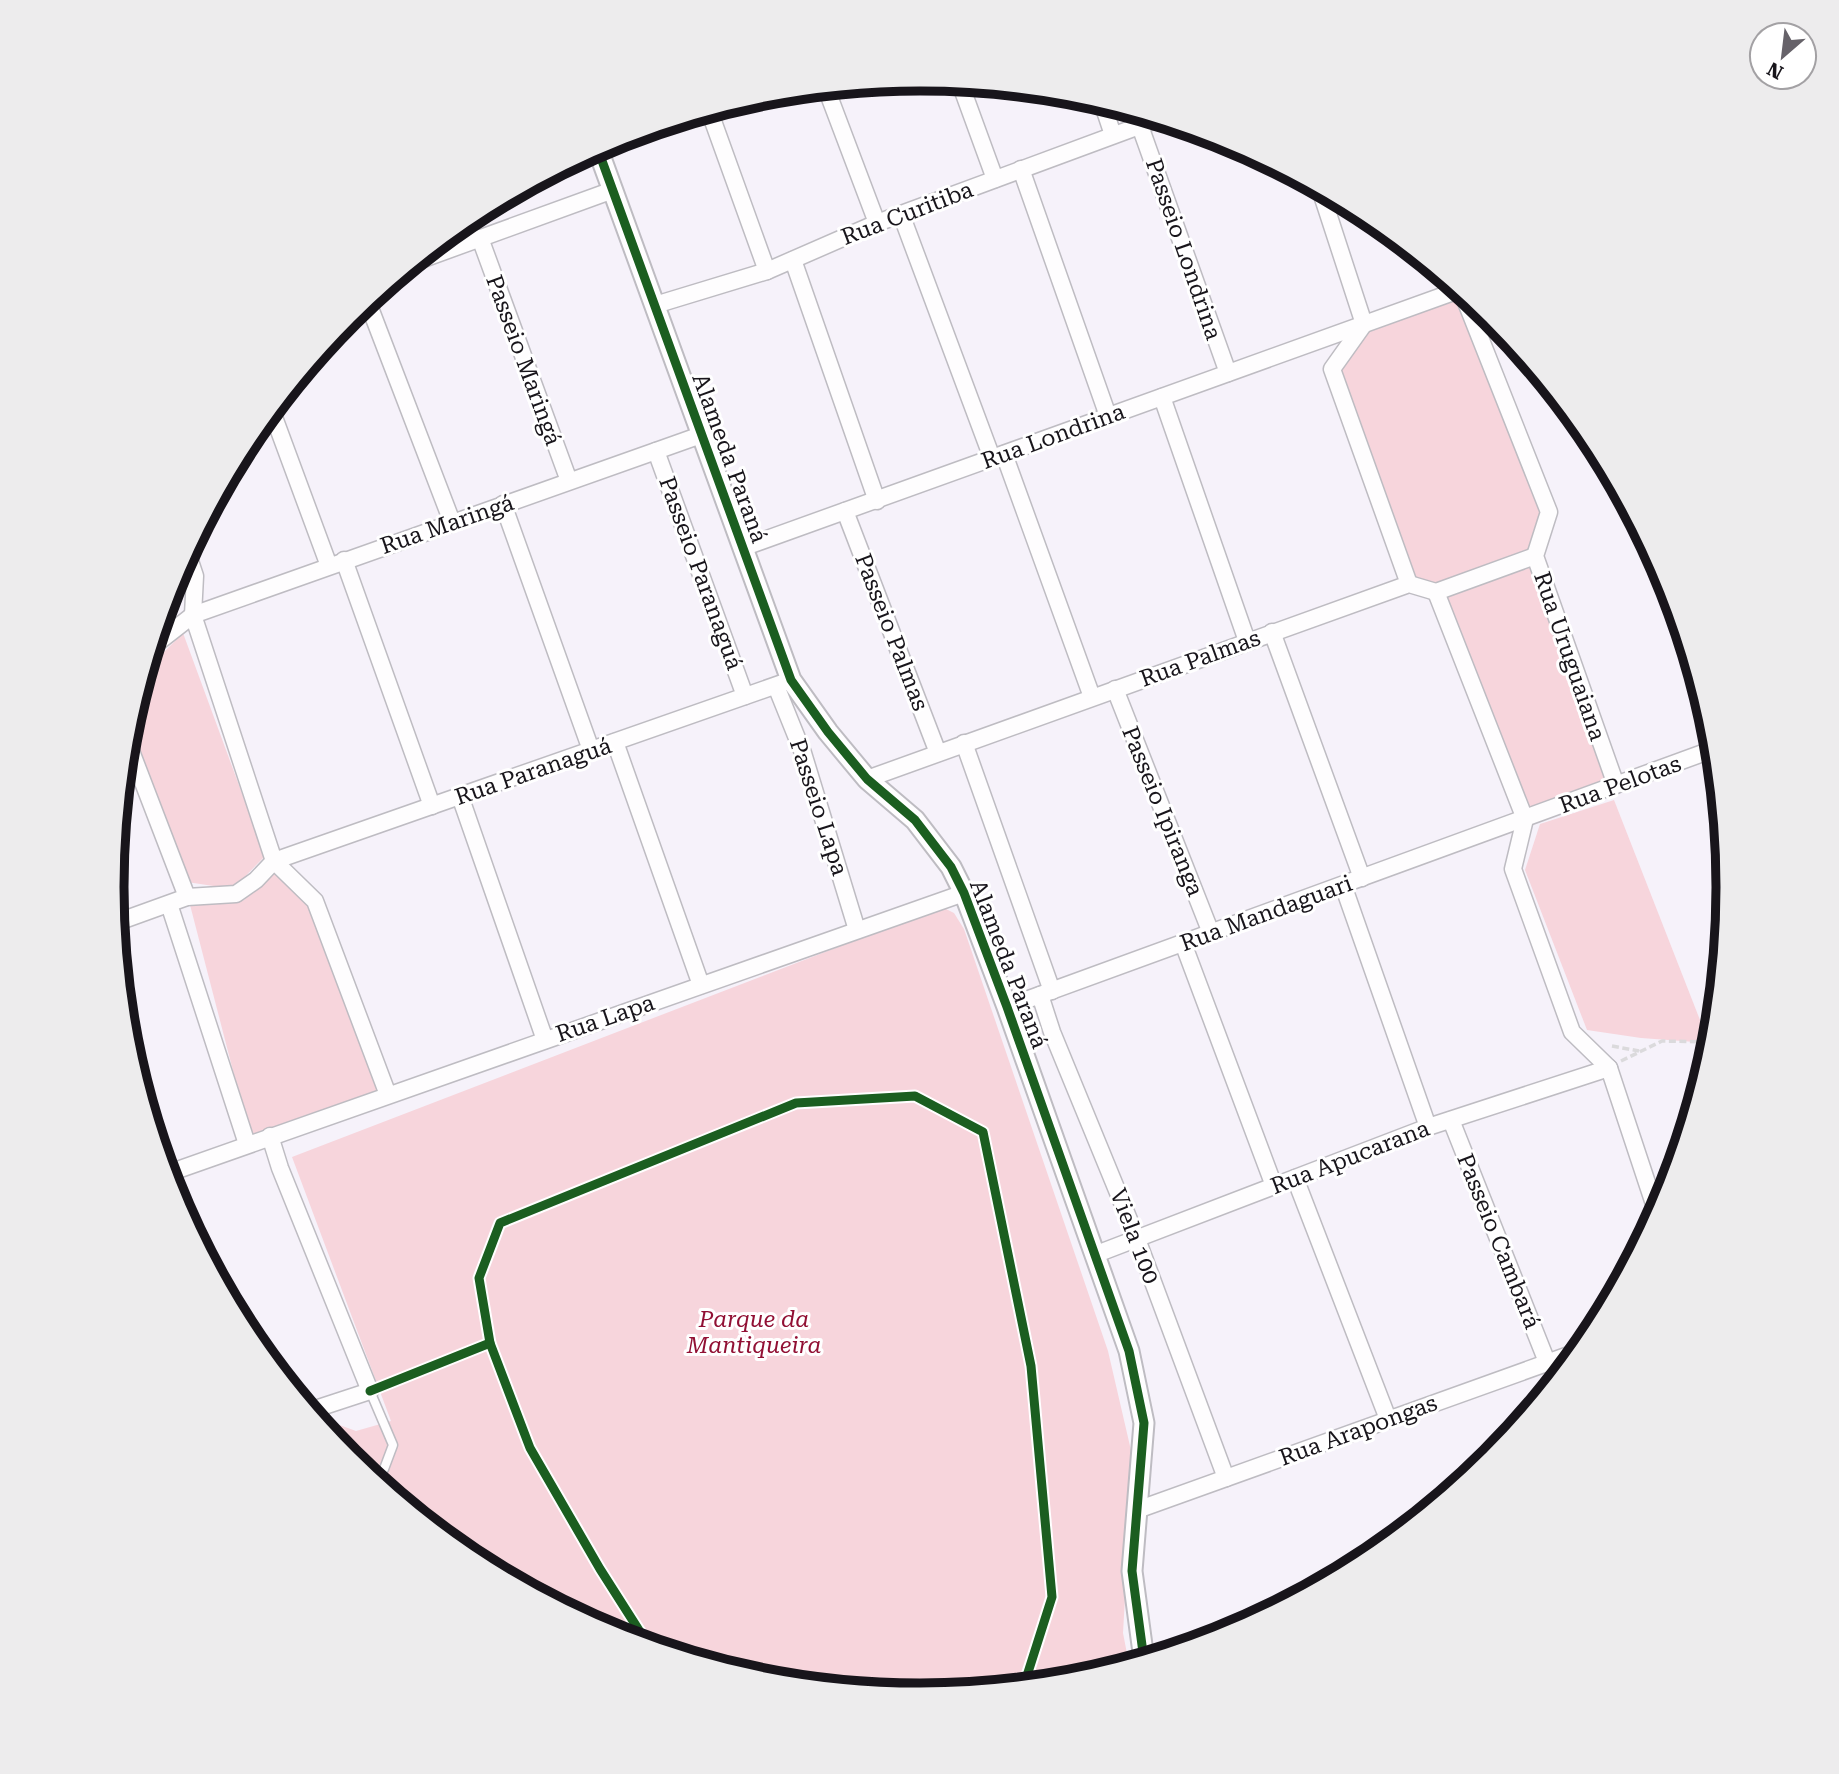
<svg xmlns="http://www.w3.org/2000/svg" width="1839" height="1774" font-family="'Roboto Serif',serif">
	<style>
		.green { fill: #f7d5dc }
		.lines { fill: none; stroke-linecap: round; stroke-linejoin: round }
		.service-casing { stroke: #bebcc2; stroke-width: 11 }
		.minor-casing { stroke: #bebcc2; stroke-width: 19 }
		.tertiary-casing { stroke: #bebcc2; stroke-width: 23 }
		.path { stroke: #dbdadc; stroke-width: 3.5; stroke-dasharray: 7 3.5; stroke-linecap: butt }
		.service { stroke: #fefdfe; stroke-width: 8 }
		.minor { stroke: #fefdfe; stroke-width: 16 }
		.tertiary { stroke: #fefdfe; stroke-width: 19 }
		.cycleway-casing { stroke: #fff; stroke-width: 13 }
		.cycleway { stroke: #1b5e20; stroke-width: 9 }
		.labels { text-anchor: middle; stroke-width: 6; stroke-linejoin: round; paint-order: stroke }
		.street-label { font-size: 23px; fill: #18151b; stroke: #fff }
		.park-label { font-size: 23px; font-style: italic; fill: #911034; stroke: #fff }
		.rim { fill: none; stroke: #18151b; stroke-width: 9 }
	</style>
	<rect width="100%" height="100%" fill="#f6f2fa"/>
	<g class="green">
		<path d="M1457,297L1541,512L1532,550L1437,586L1412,579L1338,372L1370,329Z"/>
		<path d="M1532,563L1606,781L1529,812L1443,594Z"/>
		<path d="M183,633L265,856L233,889L187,882L129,722L147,661L160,656Z"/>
		<path d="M1614,800L1709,1043L1641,1038L1587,1030L1525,870L1540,824Z"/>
		<path d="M276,870L309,907L378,1091L253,1135L245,1117L189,901L225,904L244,900Z"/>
		<path d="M942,907L954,913L964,929L1108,1351L1133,1459L1123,1633L1129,1664L1077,1680L920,1695L761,1680L610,1634L470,1559L348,1458L318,1421L323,1419L356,1431L391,1421L292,1157Z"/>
	</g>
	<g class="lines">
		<g class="service-casing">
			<path id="service" d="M370,1391L393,1445L384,1469L373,1479"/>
		</g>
		<g class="minor-casing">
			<g id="minor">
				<path d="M960,83L995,179"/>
				<path d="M826,88L877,223"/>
				<path d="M1102,102L1113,135"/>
				<path d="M709,110L767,271"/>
				<path d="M1140,126L1228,373"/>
				<path d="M1021,169L1108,416"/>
				<path d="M1320,189L1364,324L1332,369L1409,584"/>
				<path d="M901,214L992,458"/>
				<path d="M480,238L569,481"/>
				<path d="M793,260L877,501"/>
				<path d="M412,263L613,190"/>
				<path d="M1462,292L1549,512L1535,556L1616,785"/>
				<path d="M367,300L452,522"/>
				<path d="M655,305L767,271L877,223L1158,119"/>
				<path d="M1162,397L1247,641"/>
				<path d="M271,409L329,566"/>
				<path d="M656,451L745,696"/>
				<path d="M1004,454L1092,697"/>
				<path d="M503,504L591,750"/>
				<path d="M845,511L938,753"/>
				<path d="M742,548L1459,290"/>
				<path d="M187,552L195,576L193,615L274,861L315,901L388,1095"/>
				<path d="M344,560L432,806"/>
				<path d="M1436,592L1525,819L1513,869L1572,1032L1609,1068L1657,1213"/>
				<path d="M1272,632L1362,878"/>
				<path d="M152,647L193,615L701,435"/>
				<path d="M776,686L803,753L857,930"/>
				<path d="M1115,689L1211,933"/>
				<path d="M126,738L187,897"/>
				<path d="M615,742L701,985"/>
				<path d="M964,743L1052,991"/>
				<path d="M867,779L1409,584L1436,592L1535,556"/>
				<path d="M460,796L545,1040"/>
				<path d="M1343,885L1428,1127"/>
				<path d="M169,904L247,1144"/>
				<path d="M115,923L187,897L236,894L256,880L274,861L791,680"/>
				<path d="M1183,943L1274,1186"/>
				<path d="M1040,995L1052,1032L1137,1239L1226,1478"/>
				<path d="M1007,1007L1714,749"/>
				<path d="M1451,1120L1547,1362"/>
				<path d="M270,1136L280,1168L370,1391L309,1411"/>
				<path d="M166,1174L964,893"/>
				<path d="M1295,1178L1388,1419"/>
				<path d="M1094,1255L1428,1127L1609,1068"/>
				<path d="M1137,1510L1580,1351"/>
			</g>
		</g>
		<g class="tertiary-casing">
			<path id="tertiary" d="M597,147L791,680L828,732L867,779L915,820L951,867L964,893L1007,1007L1129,1351L1144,1423L1132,1571L1144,1660"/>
		</g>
		<g class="path">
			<path d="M1612,1046L1639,1051"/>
			<path d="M1621,1061L1662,1041L1712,1042"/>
		</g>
		<use href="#service" class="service"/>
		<use href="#minor" class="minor"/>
		<use href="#tertiary" class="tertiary"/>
		<g class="cycleway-casing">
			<g id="cycleway">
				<path d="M597,147L791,680L828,732L867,779L915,820L951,867L964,893L1007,1007L1129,1351L1144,1423L1132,1571L1144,1660"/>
				<path d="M370,1391L490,1343"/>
				<path d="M649,1646L600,1569L530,1448L490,1343L479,1278L500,1223L796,1103L915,1096L983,1132L1031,1366L1052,1597L1024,1685"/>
			</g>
		</g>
		<use href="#cycleway" class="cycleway"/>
	</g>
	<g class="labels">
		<g class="street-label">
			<text transform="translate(907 213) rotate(-21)" y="8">Rua Curitiba</text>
			<text transform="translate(1184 249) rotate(71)" y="8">Passeio Londrina</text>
			<text transform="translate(524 360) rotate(70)" y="8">Passeio Maringá</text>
			<text transform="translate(1053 436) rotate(-20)" y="8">Rua Londrina</text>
			<text transform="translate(730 458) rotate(70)" y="8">Alameda Paraná</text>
			<text transform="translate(447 524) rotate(-19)" y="8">Rua Maringá</text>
			<text transform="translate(701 573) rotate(70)" y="8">Passeio Paranaguá</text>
			<text transform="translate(892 632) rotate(69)" y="8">Passeio Palmas</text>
			<text transform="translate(1570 656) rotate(71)" y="8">Rua Uruguaiana</text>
			<text transform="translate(1200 658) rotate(-20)" y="8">Rua Palmas</text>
			<text transform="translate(533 771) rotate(-19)" y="8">Rua Paranaguá</text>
			<text transform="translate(1620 784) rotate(-20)" y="8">Rua Pelotas</text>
			<text transform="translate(819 807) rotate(72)" y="8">Passeio Lapa</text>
			<text transform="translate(1163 811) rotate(68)" y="8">Passeio Ipiranga</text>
			<text transform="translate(1266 913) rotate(-20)" y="8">Rua Mandaguari</text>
			<text transform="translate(1009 964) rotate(69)" y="8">Alameda Paraná</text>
			<text transform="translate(605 1018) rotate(-19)" y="8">Rua Lapa</text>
			<text transform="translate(1350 1157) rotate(-21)" y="8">Rua Apucarana</text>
			<text transform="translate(1135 1236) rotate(69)" y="8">Viela 100</text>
			<text transform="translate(1499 1241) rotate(68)" y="8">Passeio Cambará</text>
			<text transform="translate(1358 1430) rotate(-20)" y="8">Rua Arapongas</text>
		</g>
		<g class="park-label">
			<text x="754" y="1327">Parque da<tspan x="754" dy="26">Mantiqueira</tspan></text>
		</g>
	</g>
	<path d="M0 0H1839V1774H0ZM124 887a796 796 0 1 1 1592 0a796 796 0 1 1-1592 0Z" fill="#edeced" fill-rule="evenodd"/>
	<path class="rim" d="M124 887a796 796 0 1 1 1592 0a796 796 0 1 1-1592 0Z"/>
	<g transform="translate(1783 56) rotate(208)"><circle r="33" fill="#ffffff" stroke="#a3a1a4" stroke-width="2"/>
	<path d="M0-5L12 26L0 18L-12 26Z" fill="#666269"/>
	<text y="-10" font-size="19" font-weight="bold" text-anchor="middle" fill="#18151b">N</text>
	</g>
</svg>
